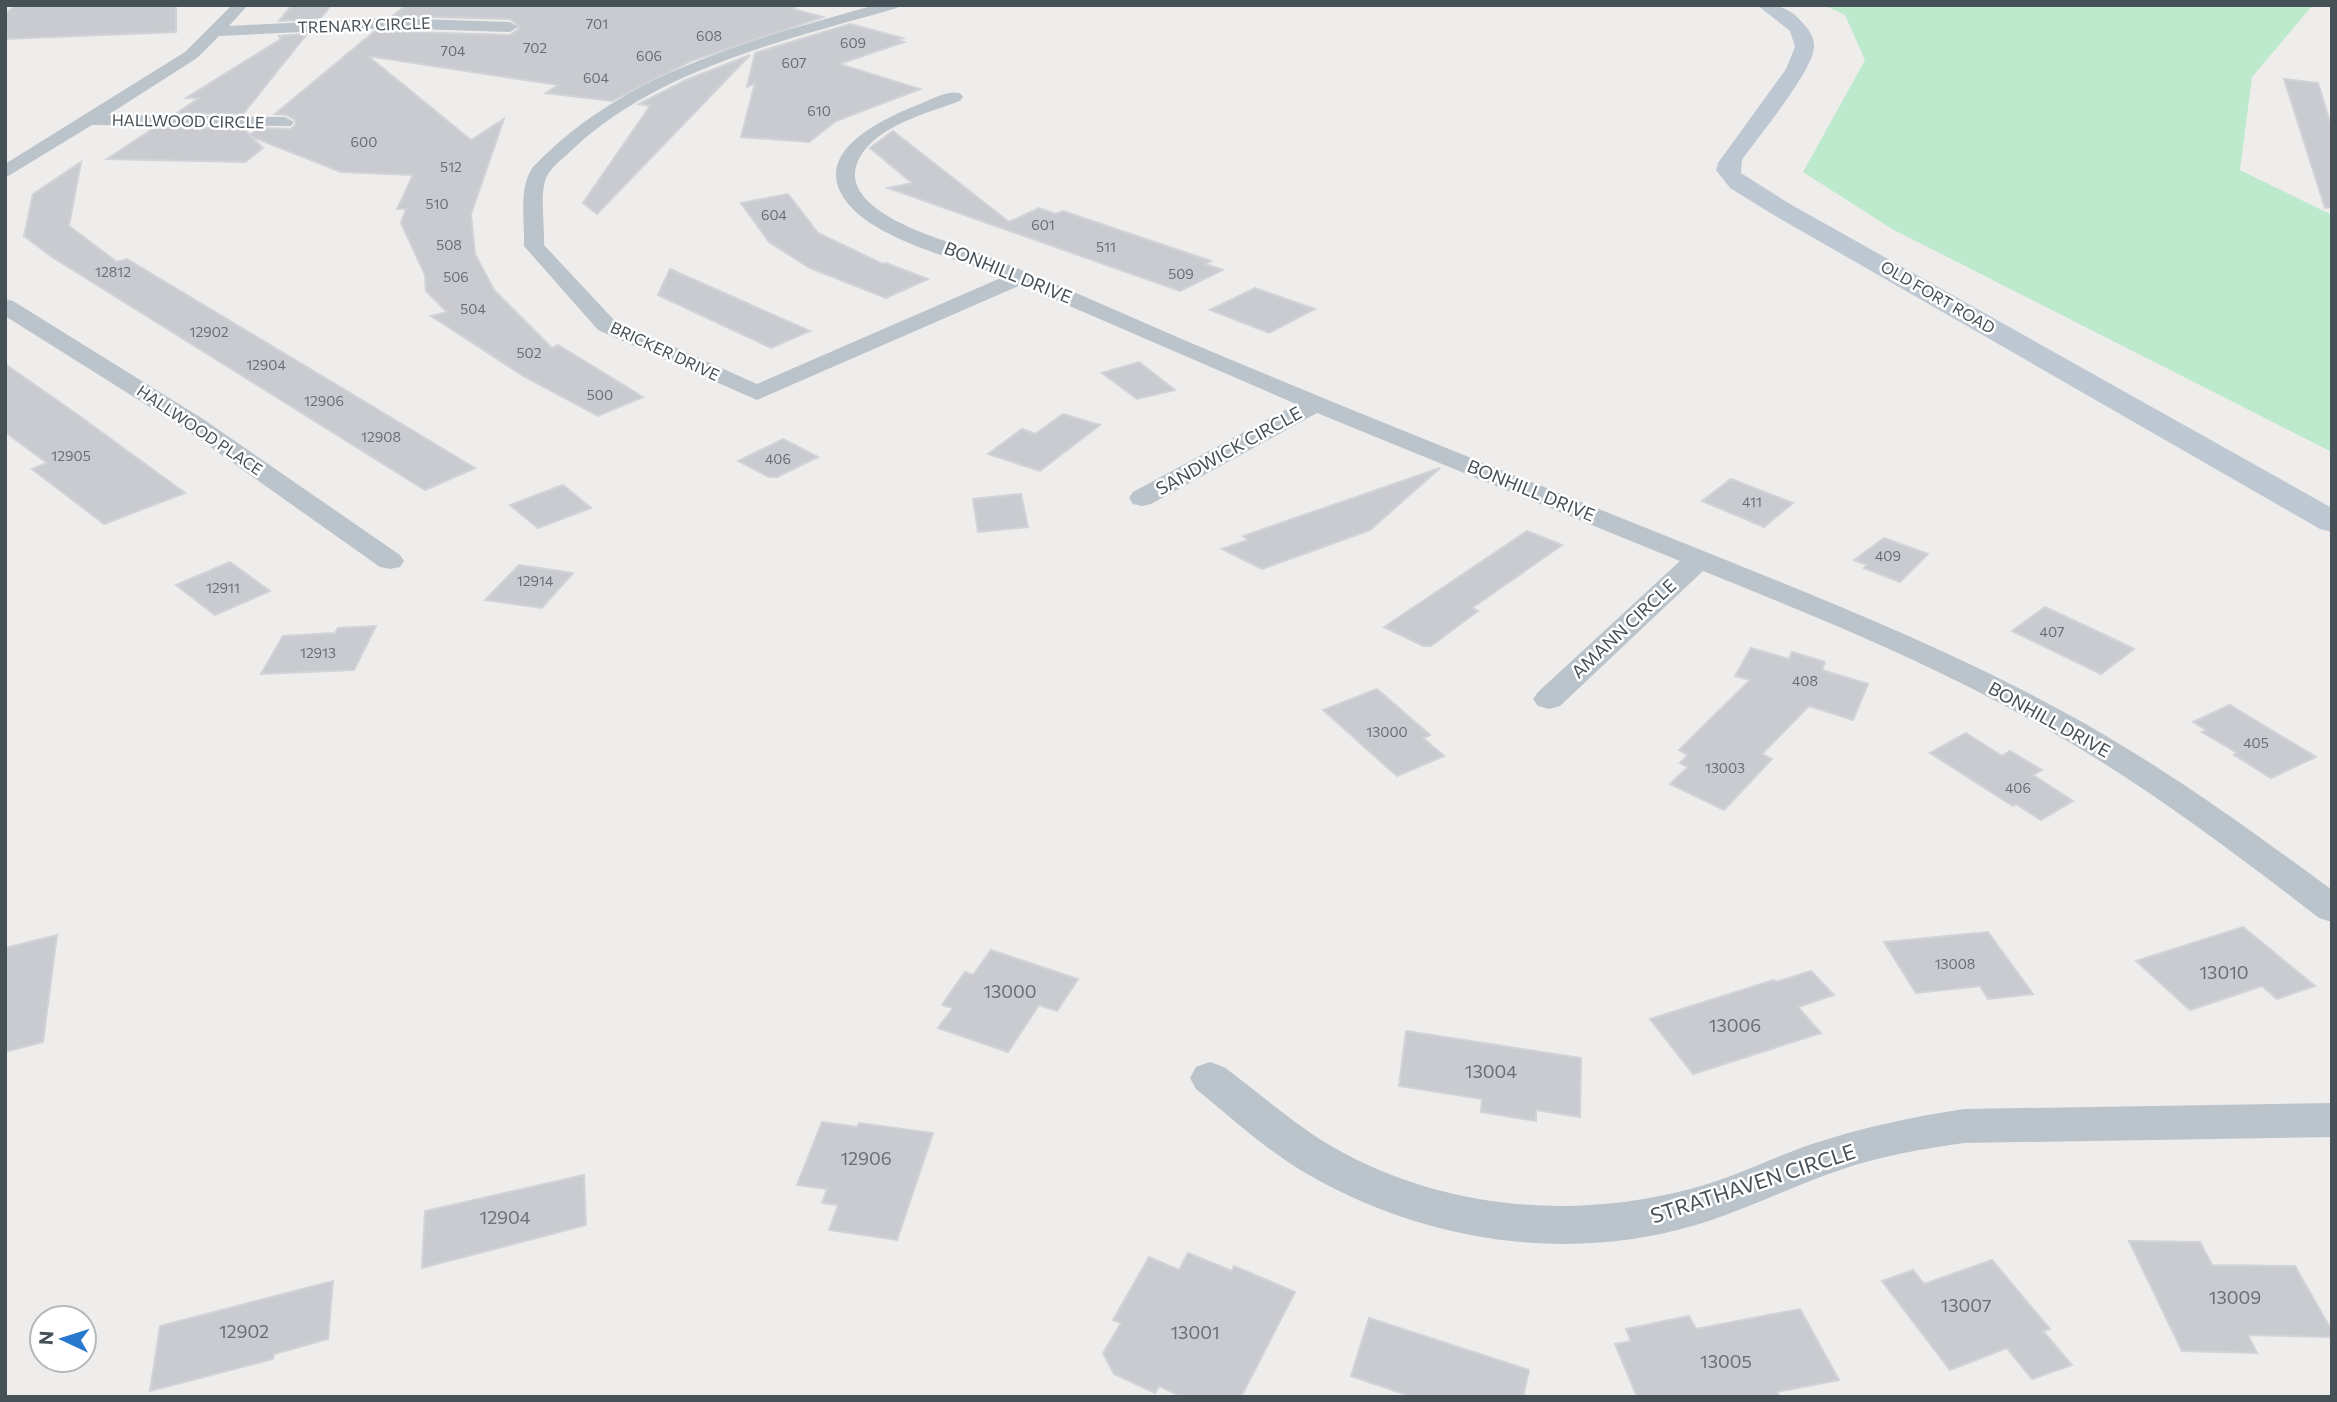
<svg xmlns="http://www.w3.org/2000/svg" width="2337" height="1402" font-family="Commissioner,sans-serif">
	<style>
		.green { fill: #bdeacc }
		.building { fill: #cacbd0; stroke: #d0d3d7; stroke-width: 2 }
		.lines { fill: none; stroke-linecap: round; stroke-linejoin: round }
		.street { fill: #bbc4ca; fill-rule: evenodd }
		.secondary { fill: #bec8d2; fill-rule: evenodd }
		.labels { text-anchor: middle; stroke-width: 5; stroke-linejoin: round; paint-order: stroke }
		.number-label { font-size: 14px; fill: #676f75 }
		.far-street-label { font-size: 16px; fill: #465057; stroke: #fff }
		.street-label { font-size: 18px; fill: #465057; stroke: #fff }
		.near-number-label { font-size: 18px; fill: #676f75 }
		.near-street-label { font-size: 21px; fill: #465057; stroke: #fff }
	</style>
	<rect width="100%" height="100%" fill="#efecec"/>
	<path class="green" d="M1824,5H2313L2252,77L2240,170L2332,215V452L1892,229L1803,172L1865,60L1845,15Z"/>
	<g class="building">
		<path d="M16,5H176V32L5,39V14Z"/>
		<path d="M292,5H331L320,19L279,21Z"/>
		<path d="M406,5H797L793,9L823,17L691,61L612,101L546,93L558,85L368,56L471,140L504,119L471,214L475,254L494,290L552,348L558,345L643,397L598,416L525,377L431,316L447,312L426,291L425,275L401,223L406,209H397L413,175L341,172L250,136L263,148L245,162L107,159L154,128H243L250,135L258,128L291,129L296,124L295,120L286,115L275,114L375,31L510,35L520,28L510,19L393,16Z"/>
		<path d="M850,24L903,38L897,40L904,42L839,64L920,89L836,121L809,142L741,137L755,83L747,87L755,53Z"/>
		<path d="M307,34L243,114L177,113L199,98H186L281,39L279,36Z"/>
		<path d="M750,55L597,214L583,203L650,106L639,104L686,80Z"/>
		<path d="M2284,79L2318,83L2332,129V207L2325,208Z"/>
		<path d="M893,131L1009,222L1039,208L1056,214L1063,211L1211,261L1205,264L1223,270L1180,291L888,188L912,183L870,148Z"/>
		<path d="M81,162L69,226L117,262L127,259L475,468L425,490L52,257L24,236L33,194Z"/>
		<path d="M788,194L818,233L883,264L886,263L928,279L886,298L810,268L769,242L741,203Z"/>
		<path d="M670,269L810,331L771,348L658,295Z"/>
		<path d="M1255,288L1315,309L1269,333L1210,310Z"/>
		<path d="M1139,362L1175,390L1137,399L1102,373Z"/>
		<path d="M5,364L78,415L185,493L104,524L32,469L47,463L5,432Z"/>
		<path d="M1063,414L1100,425L1040,471L988,454L1022,429L1035,434Z"/>
		<path d="M783,439L818,457L777,477H769L738,461Z"/>
		<path d="M1440,468L1370,530L1262,569L1222,549L1248,540L1243,536Z"/>
		<path d="M1731,479L1793,503L1764,527L1702,501Z"/>
		<path d="M563,485L591,508L538,528L510,505Z"/>
		<path d="M1021,494L1028,527L978,532L973,499Z"/>
		<path d="M1527,531L1562,545L1472,608L1478,611L1431,646H1423L1384,627Z"/>
		<path d="M1884,538L1928,554L1900,582L1864,568L1867,565L1854,560Z"/>
		<path d="M230,562L270,591L215,615L176,585Z"/>
		<path d="M519,565L573,573L542,608L485,600Z"/>
		<path d="M2045,607L2107,636L2134,649L2101,674L2012,631Z"/>
		<path d="M376,626L354,670L261,674L283,636L335,633L338,628Z"/>
		<path d="M1751,648L1789,659L1792,652L1825,662L1822,670L1868,684L1853,720L1809,706L1762,754L1772,759L1724,810L1670,784L1688,767L1680,763L1688,755L1679,750L1750,680L1735,676Z"/>
		<path d="M1377,689L1430,735L1423,738L1444,756L1397,776L1323,710Z"/>
		<path d="M2230,705L2316,757L2271,778L2234,755L2237,753L2202,732L2206,730L2193,722Z"/>
		<path d="M1966,733L2002,756L2010,751L2042,770L2033,775L2073,801L2041,820L2016,804L2013,806L1930,753Z"/>
		<path d="M2243,927L2315,986L2277,999L2262,986L2190,1010L2136,961Z"/>
		<path d="M1988,932L2033,994L1988,999L1980,986L1916,993L1884,942Z"/>
		<path d="M57,935L43,1042L5,1052V948Z"/>
		<path d="M991,950L1078,979L1057,1011L1039,1005L1008,1052L938,1028L953,1008L942,1005L965,972L973,975Z"/>
		<path d="M1811,971L1834,995L1798,1007L1821,1033L1693,1074L1650,1019L1774,980L1776,982Z"/>
		<path d="M1406,1031L1581,1058L1580,1117L1536,1110V1121L1481,1112L1482,1099L1399,1086Z"/>
		<path d="M822,1122L857,1127L859,1123L933,1133L897,1240L829,1230L838,1205L822,1203L827,1189L797,1185Z"/>
		<path d="M584,1175L586,1225L422,1268L425,1211Z"/>
		<path d="M2129,1241L2200,1242L2212,1265L2295,1266L2332,1331V1337L2248,1335L2257,1353L2182,1351Z"/>
		<path d="M1188,1253L1232,1271L1234,1266L1295,1292L1241,1397H1182L1159,1386L1155,1393L1114,1374L1103,1353L1121,1323L1113,1320L1149,1257L1179,1270Z"/>
		<path d="M1992,1260L2050,1329L2043,1331L2072,1365L2032,1379L2007,1348L1950,1370L1882,1281L1913,1270L1924,1284Z"/>
		<path d="M333,1281L328,1339L274,1354L273,1359L150,1391L160,1326Z"/>
		<path d="M1800,1309L1839,1380L1777,1392L1780,1397H1637L1615,1344L1631,1341L1626,1329L1689,1316L1696,1329Z"/>
		<path d="M1369,1318L1529,1370L1523,1397H1413L1351,1376Z"/>
	</g>
	<g class="lines">
		<g class="street">
			<path d="M232,5H248L229,26L386,18L510,22L518,27L510,32L386,28L219,36L197,58L108,115L285,117L294,122L291,126L92,125L5,178V164L185,52Z"/>
			<path d="M875,5H899L897,8C786,40 660,68 573,149C565,157 552,166 547,176C539,191 545,227 544,245L614,320L757,384L1003,277C957,258 876,241 846,201C809,152 884,118 920,104C932,99 947,90 960,93L963,97L960,101C928,113 878,125 860,157C832,206 928,235 960,246C1036,274 1110,308 1184,340C1267,375 1350,409 1434,443C1531,482 1629,521 1726,560C1840,606 1954,652 2062,711C2157,762 2245,826 2332,890V922L2319,918C2231,850 2142,783 2045,728C1936,665 1819,618 1703,571L1560,706L1549,709L1538,706L1533,699L1538,692L1680,561L1317,413L1151,504L1142,506L1133,504L1129,498L1133,492L1296,404L1021,285L757,400L598,330L524,246C525,221 518,188 533,167C623,72 752,40 875,5Z"/>
			<path d="M5,299L13,301L203,419L400,555L404,561L400,567L390,569L380,567L185,429L5,316Z"/>
			<path d="M1210,1062L1224,1067C1262,1095 1298,1128 1340,1151C1446,1209 1573,1220 1690,1189C1731,1179 1769,1159 1809,1145C1860,1128 1911,1117 1964,1109L2332,1103V1137L1964,1143C1922,1149 1880,1156 1840,1170C1790,1187 1743,1211 1692,1226C1565,1263 1423,1241 1309,1175C1268,1152 1233,1119 1196,1089L1190,1078L1196,1067Z"/>
		</g>
		<path class="secondary" d="M1757,5C1776,5 1787,6 1801,21C1807,27 1814,36 1814,45C1816,68 1757,138 1742,160L1741,173L1790,204L2332,508V532L2320,529L1772,214L1730,188L1716,170L1718,163L1786,69L1795,47L1790,31Z"/>
	</g>
	<g class="labels">
		<g class="number-label">
			<text x="597" y="29">701</text>
			<text x="709" y="41">608</text>
			<text x="853" y="48">609</text>
			<text x="535" y="53">702</text>
			<text x="453" y="56">704</text>
			<text x="649" y="61">606</text>
			<text x="794" y="68">607</text>
			<text x="596" y="83">604</text>
			<text x="819" y="116">610</text>
			<text x="364" y="147">600</text>
			<text x="451" y="172">512</text>
			<text x="437" y="209">510</text>
			<text x="774" y="220">604</text>
			<text x="1043" y="230">601</text>
			<text x="449" y="250">508</text>
			<text x="1106" y="252">511</text>
			<text x="113" y="277">12812</text>
			<text x="1181" y="279">509</text>
			<text x="456" y="282">506</text>
			<text x="473" y="314">504</text>
			<text x="209" y="337">12902</text>
			<text x="529" y="358">502</text>
			<text x="266" y="370">12904</text>
			<text x="600" y="400">500</text>
			<text x="324" y="406">12906</text>
			<text x="381" y="442">12908</text>
			<text x="71" y="461">12905</text>
			<text x="778" y="464">406</text>
			<text x="1752" y="507">411</text>
			<text x="1888" y="561">409</text>
			<text x="535" y="586">12914</text>
			<text x="223" y="593">12911</text>
			<text x="2052" y="637">407</text>
			<text x="318" y="658">12913</text>
			<text x="1805" y="686">408</text>
			<text x="1387" y="737">13000</text>
			<text x="2256" y="748">405</text>
			<text x="1725" y="773">13003</text>
			<text x="2018" y="793">406</text>
			<text x="1955" y="969">13008</text>
		</g>
		<g class="far-street-label">
			<text transform="translate(364 25) rotate(-2)" y="6">TRENARY CIRCLE</text>
			<text transform="translate(188 121) rotate(1)" y="6">HALLWOOD CIRCLE</text>
			<text transform="translate(1938 297) rotate(30)" y="6">OLD FORT ROAD</text>
			<text transform="translate(665 351) rotate(25)" y="6">BRICKER DRIVE</text>
			<text transform="translate(200 430) rotate(34)" y="6">HALLWOOD PLACE</text>
		</g>
		<g class="street-label">
			<text transform="translate(1008 273) rotate(22)" y="6">BONHILL DRIVE</text>
			<text transform="translate(1229 451) rotate(-29)" y="6">SANDWICK CIRCLE</text>
			<text transform="translate(1531 491) rotate(22)" y="6">BONHILL DRIVE</text>
			<text transform="translate(1624 629) rotate(-43)" y="6">AMANN CIRCLE</text>
			<text transform="translate(2049 720) rotate(29)" y="6">BONHILL DRIVE</text>
		</g>
		<g class="near-number-label">
			<text x="2224" y="979">13010</text>
			<text x="1010" y="998">13000</text>
			<text x="1735" y="1032">13006</text>
			<text x="1491" y="1078">13004</text>
			<text x="866" y="1165">12906</text>
			<text x="505" y="1224">12904</text>
			<text x="2235" y="1304">13009</text>
			<text x="1966" y="1312">13007</text>
			<text x="244" y="1338">12902</text>
			<text x="1195" y="1339">13001</text>
			<text x="1726" y="1368">13005</text>
		</g>
		<g class="near-street-label">
			<text transform="translate(1753 1184) rotate(-18)" y="7">STRATHAVEN CIRCLE</text>
		</g>
	</g>
	<rect width="2337" height="1402" fill="none" stroke="#465057" stroke-width="14"/>
	<g transform="translate(63 1339) rotate(274)"><circle r="33" fill="#ffffff" stroke="#b5b9bc" stroke-width="2"/>
	<path d="M0-5L12 26L0 18L-12 26Z" fill="#2878cd"/>
	<text y="-10" font-size="19" font-weight="bold" text-anchor="middle" fill="#465057">N</text>
	</g>
</svg>
